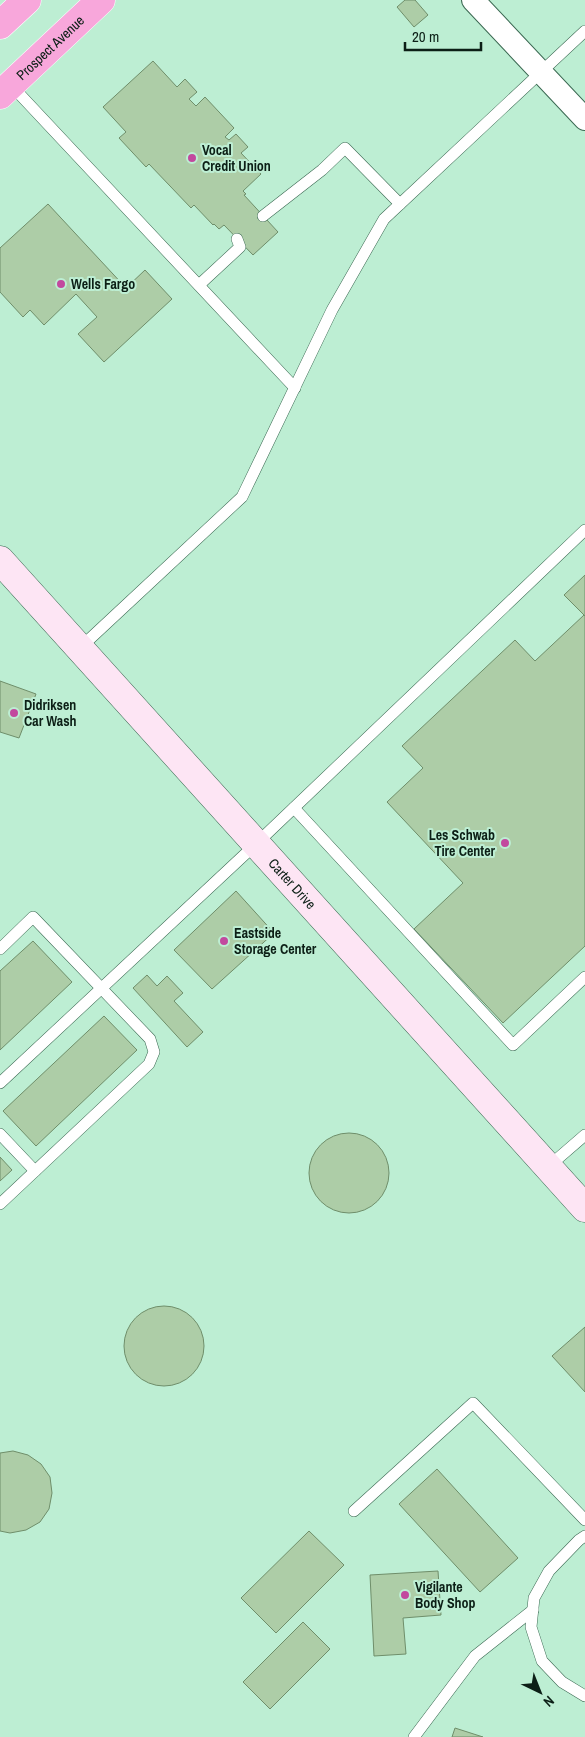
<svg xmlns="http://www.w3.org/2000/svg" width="585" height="1737" font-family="'Archivo Narrow',sans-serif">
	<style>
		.building { fill: #adcda7; stroke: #6f8e6a }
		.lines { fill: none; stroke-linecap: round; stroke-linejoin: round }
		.lane-casing { stroke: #3b6952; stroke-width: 12 }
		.street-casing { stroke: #3b6952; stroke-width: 24 }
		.secondary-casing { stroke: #3b6952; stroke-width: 29 }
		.highway-casing { stroke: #fff; stroke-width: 29 }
		.lane { stroke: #fff; stroke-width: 11 }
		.street { stroke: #fff; stroke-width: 22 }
		.secondary { stroke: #fde5f4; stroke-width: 28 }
		.highway { stroke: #f8a7db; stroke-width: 28 }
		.poi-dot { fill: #c2499e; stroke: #bdeed3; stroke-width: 2 }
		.labels { text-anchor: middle; stroke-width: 4; stroke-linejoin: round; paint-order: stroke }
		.street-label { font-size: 14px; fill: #0c1f16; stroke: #bdeed3 }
		.poi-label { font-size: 14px; font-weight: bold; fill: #0c1f16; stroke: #bdeed3; text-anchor: start }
	</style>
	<rect width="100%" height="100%" fill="#bdeed3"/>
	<g class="building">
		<path d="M405,0H415L428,15L414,27L397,7Z"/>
		<path d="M153,61L177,87L185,79L197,92L189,99L196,106L205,97L234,128L225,137L229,140L236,134L248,147L241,153L261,174L243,191L246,194L244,195L278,232L253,255L224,225L219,229L214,224L213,225L194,205L191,208L149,164L146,167L119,138L126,132L103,107Z"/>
		<path d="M48,204L126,288L145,270L172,299L104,362L78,334L97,317L76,294L44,325L30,310L23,317L0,292V248Z"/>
		<path d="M585,575V616L564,595Z"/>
		<path d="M584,615L585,616V946L503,1023L414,929L463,883L387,802L423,768L402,746L515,640L535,661Z"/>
		<path d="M0,681L36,694L19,738L0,732Z"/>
		<path d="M236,891L274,933L212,989L174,950Z"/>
		<path d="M33,941L72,982L0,1050V971Z"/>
		<path d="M147,975L157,986L167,976L183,993L174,1001L203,1032L187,1047L133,988Z"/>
		<path d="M104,1016L137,1050L36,1146L3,1111Z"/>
		<circle cx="349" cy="1173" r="40"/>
		<path d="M0,1157L12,1170L0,1181Z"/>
		<circle cx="164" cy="1346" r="40"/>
		<path d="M585,1327V1392L552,1356Z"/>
		<path d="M13,1451L28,1455L41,1464L50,1477L52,1493L49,1509L40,1522L26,1530L10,1533L0,1531V1453Z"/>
		<path d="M437,1469L518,1558L480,1592L399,1504Z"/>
		<path d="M309,1531L344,1565L276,1633L241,1598Z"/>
		<path d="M438,1571L441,1615L403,1618L406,1654L374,1656L370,1575Z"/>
		<path d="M303,1622L330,1649L270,1709L243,1682Z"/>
		<path d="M455,1728L483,1737H452Z"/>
	</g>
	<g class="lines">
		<g class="lane-casing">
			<g id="lane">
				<path d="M11,85L295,388"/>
				<path d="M263,216L322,170L345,148L400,204"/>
				<path d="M199,285L240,247L237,239"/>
				<path d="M80,648L242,497L332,310L384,219L585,31"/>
				<path d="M294,808L513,1045L585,977"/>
				<path d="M0,949L33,917L150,1039L154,1052L149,1064L0,1204"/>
				<path d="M0,1083L256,844L585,530"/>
				<path d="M0,1134L35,1171"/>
				<path d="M548,1167L585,1135"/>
				<path d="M354,1511L473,1403L585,1520"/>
				<path d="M585,1536L579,1540L549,1571L534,1598L531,1627L542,1661L562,1682L585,1696"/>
				<path d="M414,1737L475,1656L533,1610"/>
			</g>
		</g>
		<g class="street-casing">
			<path id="street" d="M473,0L585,119"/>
		</g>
		<g class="secondary-casing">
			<g id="secondary">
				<path id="s1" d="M0,560L585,1208"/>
			</g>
		</g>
		<g class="highway-casing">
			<g id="highway">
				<path d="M0,25L27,0"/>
				<path id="s2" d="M0,95L101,0"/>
			</g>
		</g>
		<use href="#lane" class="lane"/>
		<use href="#street" class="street"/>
		<use href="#secondary" class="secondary"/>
		<use href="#highway" class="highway"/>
	</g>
	<g class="poi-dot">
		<circle cx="192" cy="158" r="5"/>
		<circle cx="61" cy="284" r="5"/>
		<circle cx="14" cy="713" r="5"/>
		<circle cx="505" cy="843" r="5"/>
		<circle cx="224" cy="941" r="5"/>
		<circle cx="405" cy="1595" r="5"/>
	</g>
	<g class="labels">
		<g class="street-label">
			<text dy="5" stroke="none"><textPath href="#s2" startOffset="69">Prospect Avenue</textPath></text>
			<text dy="5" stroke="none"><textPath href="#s1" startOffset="436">Carter Drive</textPath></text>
		</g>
		<g class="poi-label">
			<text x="202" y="155">Vocal<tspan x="202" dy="16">Credit Union</tspan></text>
			<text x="71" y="289">Wells Fargo</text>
			<text x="24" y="710">Didriksen<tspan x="24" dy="16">Car Wash</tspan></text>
			<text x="495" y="840" text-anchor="end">Les Schwab<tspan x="495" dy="16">Tire Center</tspan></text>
			<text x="234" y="938">Eastside<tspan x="234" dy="16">Storage Center</tspan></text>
			<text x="415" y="1592">Vigilante<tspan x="415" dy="16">Body Shop</tspan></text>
		</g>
	</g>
	<g transform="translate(540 1692) rotate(137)" stroke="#bdeed3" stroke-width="4" paint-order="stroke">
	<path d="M0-4L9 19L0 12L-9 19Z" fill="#0c1f16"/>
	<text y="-8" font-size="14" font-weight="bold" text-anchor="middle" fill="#0c1f16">N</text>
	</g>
	<path d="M405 42v8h76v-8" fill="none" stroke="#0c1f16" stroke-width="2.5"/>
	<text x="412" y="42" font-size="15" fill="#0c1f16" stroke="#bdeed3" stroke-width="4" paint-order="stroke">20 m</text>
</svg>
